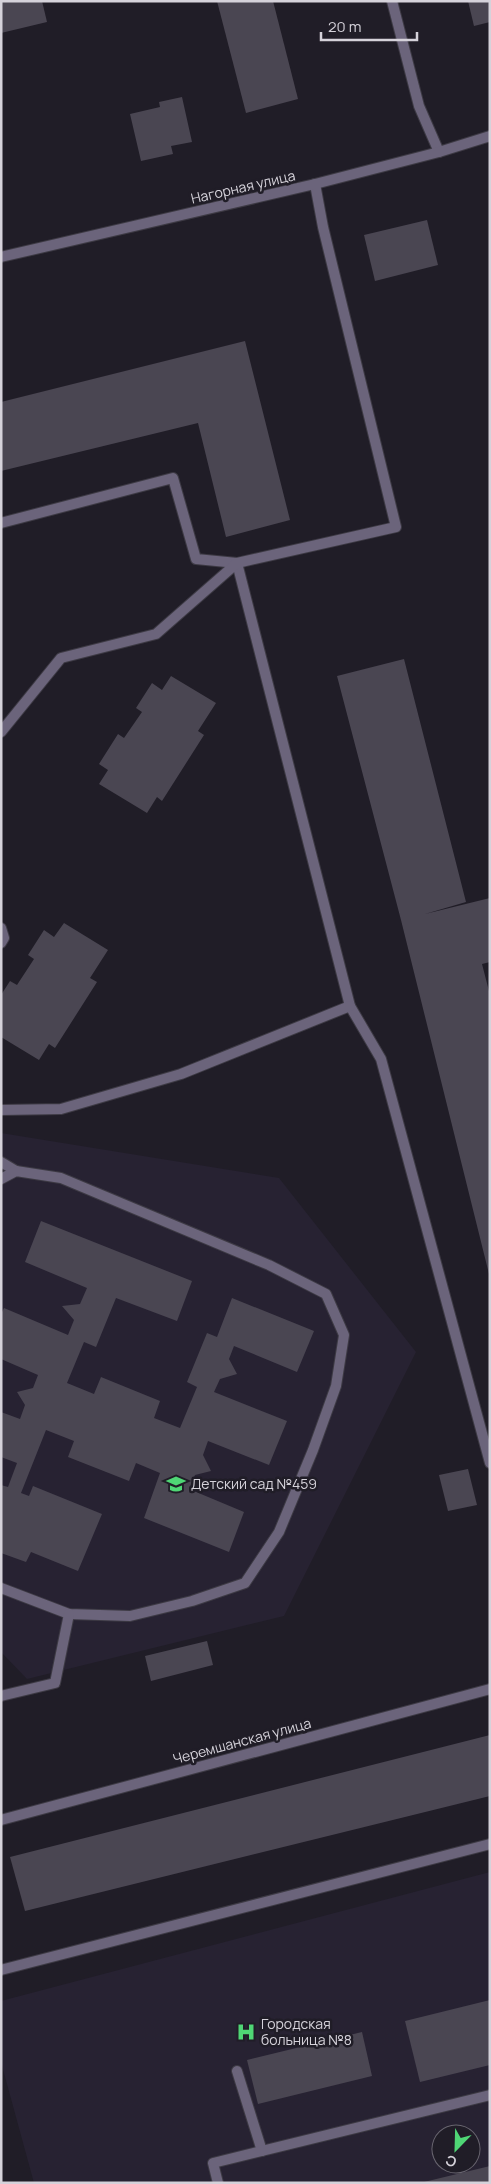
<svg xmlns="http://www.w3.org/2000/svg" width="491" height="2184" font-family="Manrope,sans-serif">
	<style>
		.built { fill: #272232; fill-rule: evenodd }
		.building { fill: #4a4652 }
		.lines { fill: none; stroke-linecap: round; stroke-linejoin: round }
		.service-casing { stroke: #3d3a44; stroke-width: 12 }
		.minor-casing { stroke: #3d3a44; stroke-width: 12 }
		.service { stroke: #6b647b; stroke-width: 10 }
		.minor { stroke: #6b647b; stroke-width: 10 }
		.labels { text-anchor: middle; stroke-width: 5; stroke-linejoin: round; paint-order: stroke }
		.street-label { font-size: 14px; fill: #d5d2da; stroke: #201d27 }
		.poi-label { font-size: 14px; fill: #d5d2da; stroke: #201d27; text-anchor: start }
	</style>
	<rect width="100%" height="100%" fill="#201d27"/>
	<g class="built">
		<path d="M1,1133L279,1178L416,1352L284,1616L27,1679L1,1652Z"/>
		<path d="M490,1872V2183H34L1,2062V2001ZM441,2134H471V2164H441Z"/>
	</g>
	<g class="building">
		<path d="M1,1H42L47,22L1,33Z"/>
		<path d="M217,1H273L298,99L246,113Z"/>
		<path d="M468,1H490V22L474,26Z"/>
		<path d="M182,97L192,142L171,146L173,154L141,161L130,114L160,107L159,102Z"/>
		<path d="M427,220L438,265L375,281L364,235Z"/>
		<path d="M245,341L290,520L226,537L198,423L1,471V402Z"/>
		<path d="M404,659L466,902L425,914L490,898V962L482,964L490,995V1278L401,920L337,676Z"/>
		<path d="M171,676L216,703L198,731L204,735L162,801L157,797L147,813L99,784L108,770L99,764L118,734L124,738L142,712L136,708L152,683L162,690Z"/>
		<path d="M64,923L108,950L90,978L97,982L55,1048L49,1044L39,1060L1,1037V995L10,981L17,985L34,959L28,955L44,930L54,937Z"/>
		<path d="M41,1221L192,1281L177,1321L116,1298L96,1347L84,1342L67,1383L94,1394L101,1377L160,1401L154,1418L180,1428L197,1387L187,1382L207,1333L217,1337L232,1298L314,1331L297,1372L234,1346L229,1359L237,1374L220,1379L214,1392L287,1421L269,1465L208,1441L203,1455L211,1471L195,1475L189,1489L244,1512L229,1552L144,1518L160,1473L136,1463L129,1481L68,1457L74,1441L46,1430L21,1493L29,1496L33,1486L102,1514L78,1571L31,1552L26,1562L1,1553V1485L8,1487L17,1463L1,1457V1412L20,1419L25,1405L17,1392L33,1388L38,1375L1,1359V1314L4,1308L68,1335L74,1320L62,1306L80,1304L87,1288L25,1262Z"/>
		<path d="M468,1469L477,1505L448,1511L439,1475Z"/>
		<path d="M207,1641L213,1665L151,1681L145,1656Z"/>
		<path d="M490,1735V1796L25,1911L10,1857Z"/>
		<path d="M490,2000V2065L420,2082L405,2021Z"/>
		<path d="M362,2032L372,2076L258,2104L247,2060Z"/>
		<path d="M490,2166V2183H424V2182Z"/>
	</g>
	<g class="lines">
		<g class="service-casing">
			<g id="service">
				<path d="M1,523L173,478L196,559L237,563L350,1006L381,1059L490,1463"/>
				<path d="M1,732L61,658L156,634L237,563L396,527L323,227L315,184"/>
				<path d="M1,928L4,938L1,943"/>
				<path d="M1,1110L61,1109L181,1074L350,1006"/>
				<path d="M1,1162L16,1171"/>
				<path d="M1,1179L16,1171L61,1178L269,1265L326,1294L344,1335L336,1386L313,1450L279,1532L245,1583L192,1601L130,1616L69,1614L1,1588"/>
				<path d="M1,1696L55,1683L69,1614"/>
				<path d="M1,1970L490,1844"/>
				<path d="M237,2071L262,2151"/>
				<path d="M218,2183L213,2163L490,2095"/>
			</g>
		</g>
		<g class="minor-casing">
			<g id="minor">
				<path d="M392,1L419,106L439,152"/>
				<path d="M1,257L315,184L439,152L490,136"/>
				<path d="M1,1820L490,1689"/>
			</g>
		</g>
		<use href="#service" class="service"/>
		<use href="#minor" class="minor"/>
	</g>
	<defs>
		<g id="school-bare" transform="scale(1.5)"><path d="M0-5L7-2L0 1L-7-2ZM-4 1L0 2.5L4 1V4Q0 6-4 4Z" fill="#4fd675" stroke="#201d27" stroke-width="2.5" paint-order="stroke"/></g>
		<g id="hospital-bare" transform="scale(1.5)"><path d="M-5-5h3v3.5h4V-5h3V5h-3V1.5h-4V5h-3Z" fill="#4fd675" stroke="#201d27" stroke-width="2.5" paint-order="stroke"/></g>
	</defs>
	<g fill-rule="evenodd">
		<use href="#school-bare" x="176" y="1484"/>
		<use href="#hospital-bare" x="246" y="2032"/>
	</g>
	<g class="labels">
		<g class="street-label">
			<text transform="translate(243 187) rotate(-13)" y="5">Нагорная улица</text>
			<text transform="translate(242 1741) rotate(-15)" y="5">Черемшанская улица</text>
		</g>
		<g class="poi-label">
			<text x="191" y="1489">Детский сад №459</text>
			<text x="261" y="2029">Городская<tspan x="261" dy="16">больница №8</tspan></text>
		</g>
	</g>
	<rect width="491" height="2184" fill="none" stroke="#d5d2da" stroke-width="5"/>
	<g transform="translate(456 2149) rotate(203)"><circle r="24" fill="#201d27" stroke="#68656f"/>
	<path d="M0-4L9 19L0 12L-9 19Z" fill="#4fd675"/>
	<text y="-8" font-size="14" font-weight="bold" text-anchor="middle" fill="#d5d2da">С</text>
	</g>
	<path d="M321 32v8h96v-8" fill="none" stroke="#d5d2da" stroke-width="2.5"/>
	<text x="328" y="32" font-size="15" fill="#d5d2da" stroke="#201d27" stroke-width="4" paint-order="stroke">20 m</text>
</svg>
